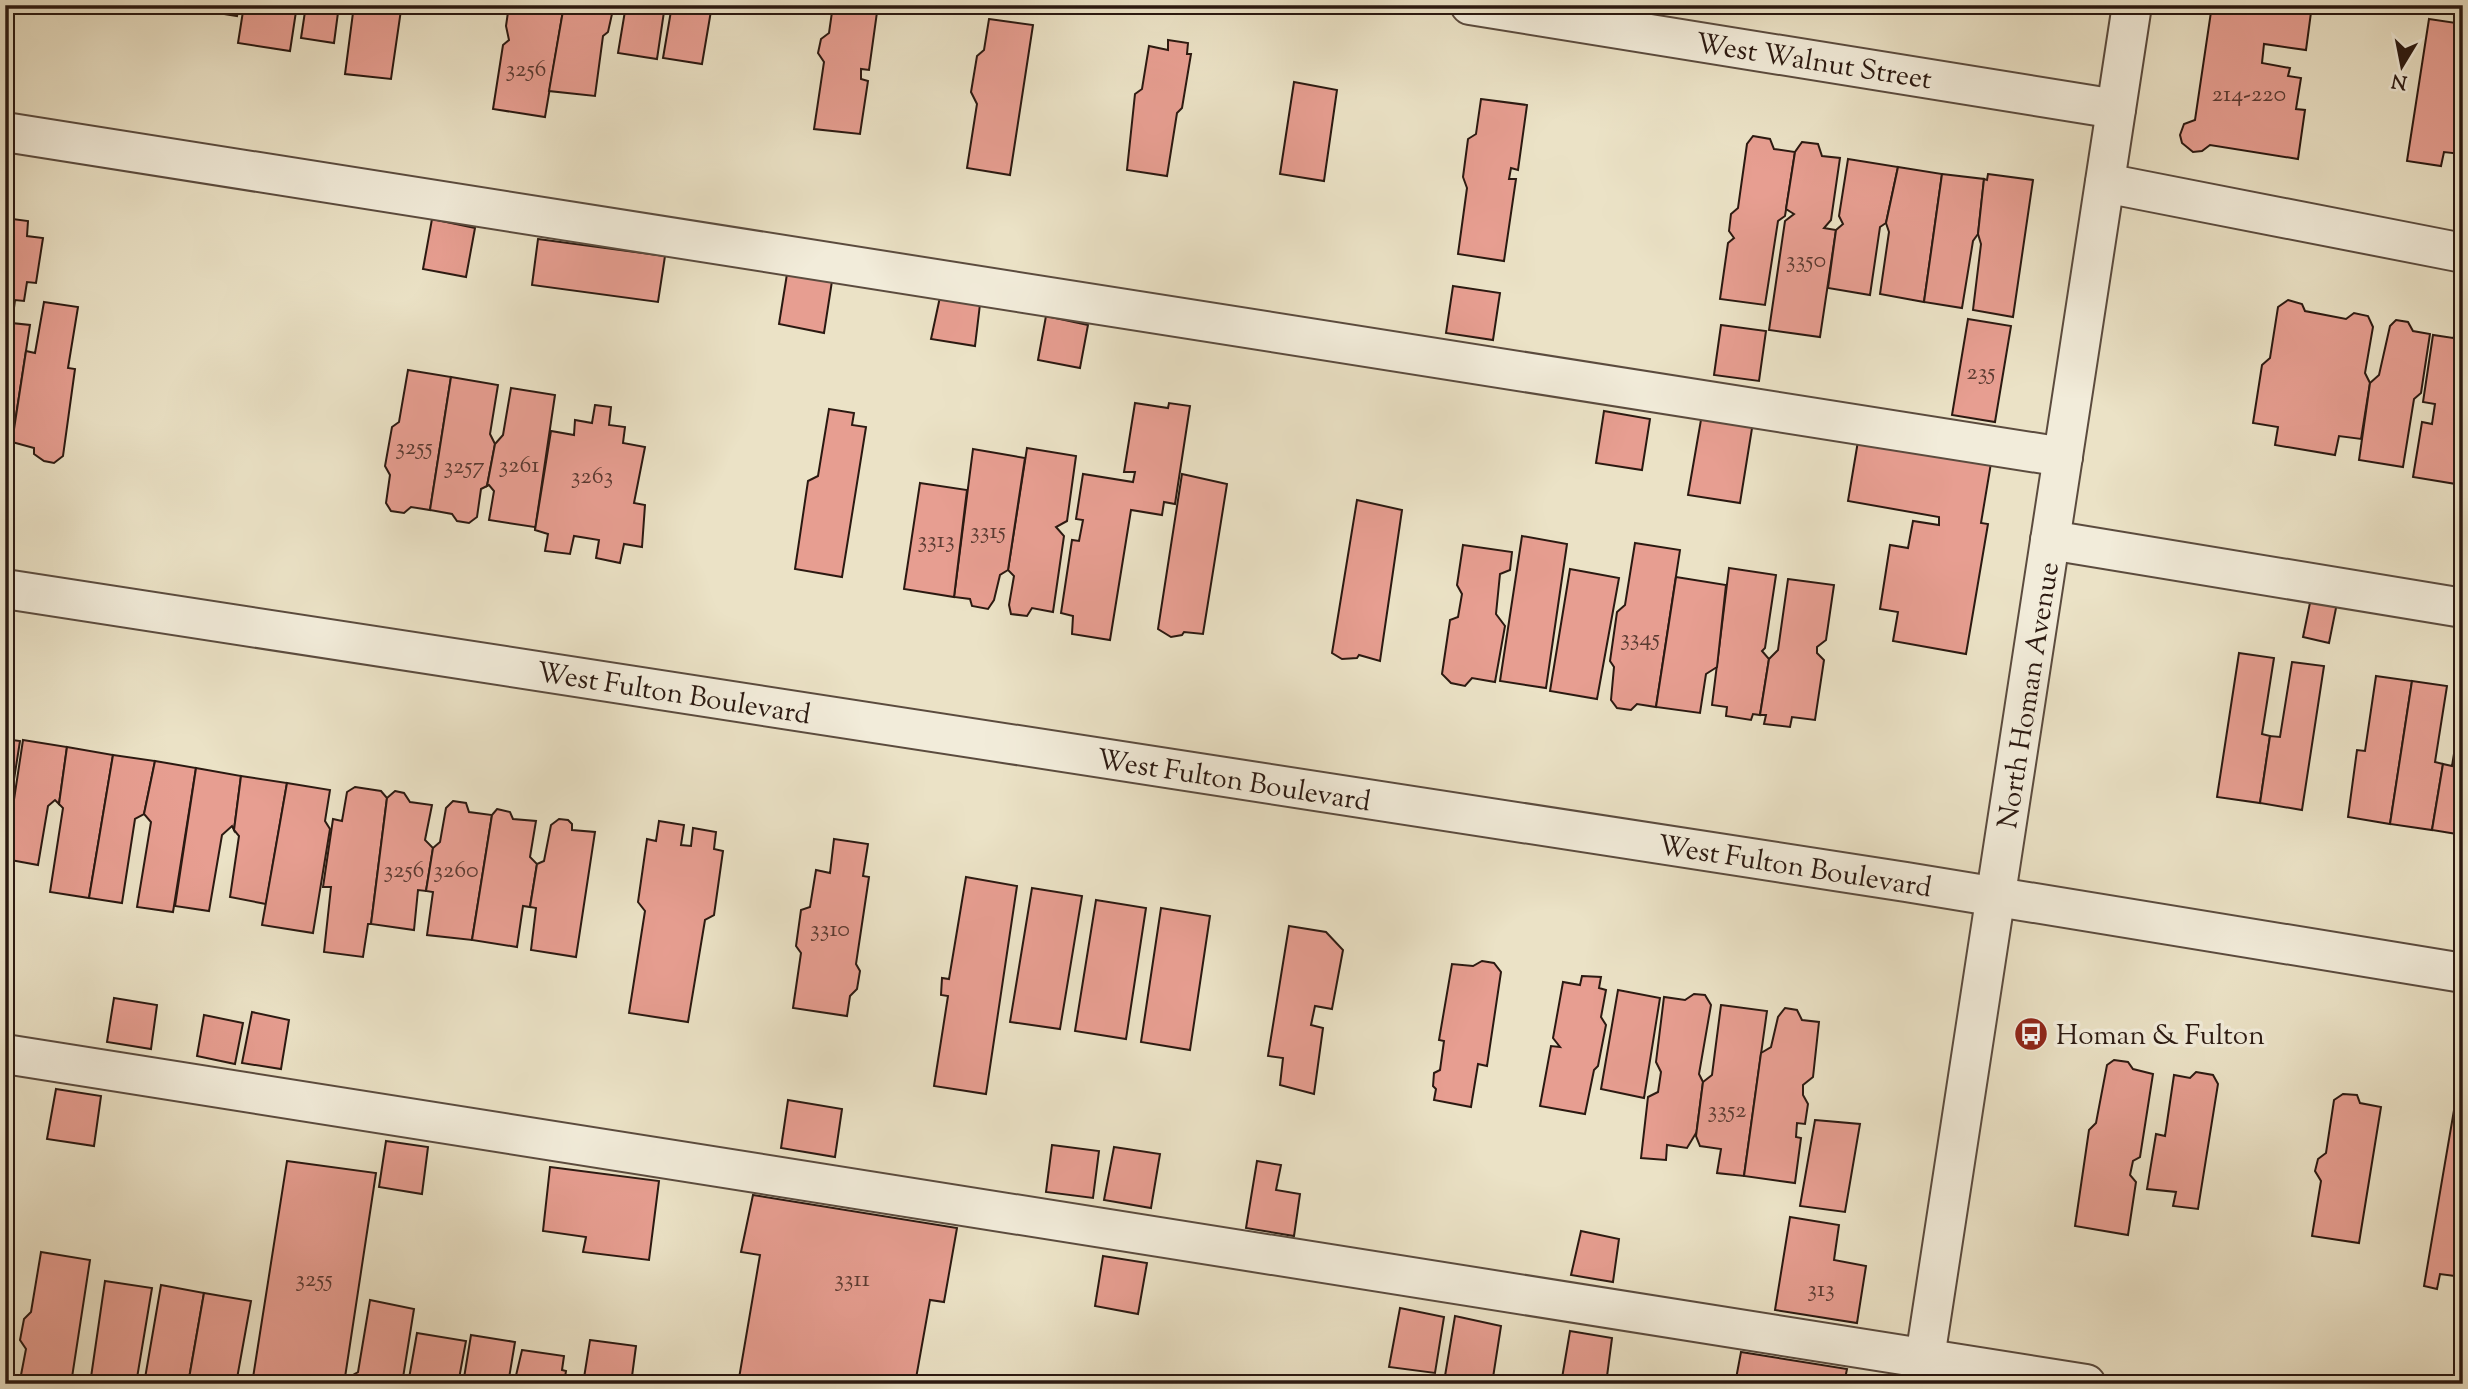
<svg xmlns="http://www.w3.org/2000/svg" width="2468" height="1389" font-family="'Sorts Mill Goudy',serif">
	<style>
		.building { fill: #e79e91; stroke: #2b1911; stroke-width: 2 }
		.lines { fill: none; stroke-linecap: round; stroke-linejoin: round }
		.minor-casing { stroke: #5b4b3e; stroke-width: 42 }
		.minor { stroke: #f2ecda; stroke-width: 38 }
		.labels { text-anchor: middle; stroke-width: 7; stroke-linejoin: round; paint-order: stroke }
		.number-label { font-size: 24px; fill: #5a3a31 }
		.street-label { font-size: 28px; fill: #2b1911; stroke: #f2ecda }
		.poi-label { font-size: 28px; fill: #2b1911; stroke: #f2ecda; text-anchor: start }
	</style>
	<rect width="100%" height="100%" fill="#ebe2c6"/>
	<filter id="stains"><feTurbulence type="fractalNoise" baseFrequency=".00286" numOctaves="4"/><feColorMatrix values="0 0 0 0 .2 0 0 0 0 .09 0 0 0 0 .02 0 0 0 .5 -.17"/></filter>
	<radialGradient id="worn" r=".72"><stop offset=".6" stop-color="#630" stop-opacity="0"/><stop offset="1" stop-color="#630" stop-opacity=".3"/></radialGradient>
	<g class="building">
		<path d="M199,5H239L237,16L199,10Z"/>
		<path d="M244,5H297L290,51L238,43Z"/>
		<path d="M306,5H339L334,43L301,38Z"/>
		<path d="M354,5H393L401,10L391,79L345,74Z"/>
		<path d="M509,5H564L545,117L493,109L503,45L509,40L506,26Z"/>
		<path d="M564,5H614L608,32L603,36L595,96L549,91Z"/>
		<path d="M626,5H665L657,59L618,53Z"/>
		<path d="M672,5H712L702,64L663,58Z"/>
		<path d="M833,5H878L869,70L861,69V79L868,81L860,134L814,129L824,62L818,53L821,39L829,33Z"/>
		<path d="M2212,5H2312L2306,50L2264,44L2262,63L2290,68L2288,76L2301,78L2296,109L2305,110L2298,159L2210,145L2202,151L2193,152L2182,143L2180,135L2184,124L2195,120Z"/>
		<path d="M989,19L1033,25L1010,175L967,168L977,104L971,92L977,56L984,50Z"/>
		<path d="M2429,19L2463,24L2461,154L2444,152L2441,166L2407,161Z"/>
		<path d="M1168,40L1188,43L1187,54H1191L1182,108L1177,113L1167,176L1127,170L1135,94L1142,89L1149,46L1168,50Z"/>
		<path d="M1294,82L1337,90L1324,181L1280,174Z"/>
		<path d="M1481,99L1527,105L1518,170L1511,168L1509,179H1516L1504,261L1458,254L1467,188L1463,177L1468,139L1476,134Z"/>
		<path d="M1753,136L1770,139L1774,149L1795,152L1785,216L1778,221L1765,305L1720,299L1728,243L1734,238L1729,231L1731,214L1738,208L1747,144Z"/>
		<path d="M1802,142L1818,144L1822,156L1840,158L1831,220L1824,228L1836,230L1820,337L1769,330L1785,221L1794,214L1786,209L1795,152Z"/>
		<path d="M1848,159L1898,167L1886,223L1880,227L1870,295L1828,288L1836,230L1843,224L1839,216Z"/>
		<path d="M1898,167L1942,174L1924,302L1880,294L1889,232L1886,223Z"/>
		<path d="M1942,174L1984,179L1978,234L1973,241L1962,308L1924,302Z"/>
		<path d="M1988,174L2033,180L2013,317L1973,310L1981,244L1978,234L1984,179L1987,180Z"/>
		<path d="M5,218L28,221L27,236L43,238L36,283L27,282L24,301L15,300L12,323L30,325L12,442H10L5,461Z"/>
		<path d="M432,219L475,228L466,277L423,269Z"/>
		<path d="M538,239L665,256L658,302L532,285Z"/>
		<path d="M787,274L832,281L824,333L779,324Z"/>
		<path d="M1453,286L1500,293L1493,340L1446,333Z"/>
		<path d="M940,297L980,304L975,346L931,339Z"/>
		<path d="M2288,300L2302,304L2305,311L2346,319L2354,313L2368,316L2373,327L2365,373L2370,383L2361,439L2339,436L2335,455L2275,445L2278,427L2253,423L2262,365L2270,358L2278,307Z"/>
		<path d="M44,302L78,307L68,368L75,369L63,456L54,463L44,461L34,454V448L12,442L26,351L35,353Z"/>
		<path d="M1046,316L1088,325L1080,368L1038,360Z"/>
		<path d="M1968,319L2011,326L1995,422L1952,415Z"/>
		<path d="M2396,320L2408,322L2413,331L2430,334L2421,393L2414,399L2403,467L2359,460L2370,383L2379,375L2390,326Z"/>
		<path d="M1721,325L1766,331L1759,381L1714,375Z"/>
		<path d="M2458,331L2463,332V445L2456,484L2413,477L2422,422L2432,424L2435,404L2423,402L2433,335L2453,338Z"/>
		<path d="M408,370L451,377L430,510L411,507L404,513L391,511L386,503L390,475L385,466L392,427L399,422Z"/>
		<path d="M451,377L498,385L490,434L495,444L487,486L481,489L477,517L469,523L457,521L452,514L430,510Z"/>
		<path d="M511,388L555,395L535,530V527L489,520L494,491L489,485L487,486L495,444L503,435Z"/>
		<path d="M1135,403L1168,408L1169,403L1190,406L1175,504L1164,502L1162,515L1131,510L1110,640L1072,634L1073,616L1061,613L1072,540L1079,541L1083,520L1076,519L1083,474L1133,482L1135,472H1124Z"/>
		<path d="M595,405L611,407L609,425L625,427L623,443L645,447L634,503L645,505L642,547L624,544L620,563L596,558L599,540L574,536L570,554L545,551L548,534L535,530L551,431L574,435L575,420L592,423Z"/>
		<path d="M829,409L854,413L852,425L866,427L842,577L795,569L808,481L818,476Z"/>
		<path d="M1604,411L1650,419L1642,470L1596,463Z"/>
		<path d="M1702,414L1753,422L1740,503L1688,495Z"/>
		<path d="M1858,441L1991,463L1981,523L1988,524L1966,654L1893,641L1898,612L1880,609L1890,545L1908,548L1913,521L1939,525V517L1848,501Z"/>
		<path d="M1027,448L1076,456L1067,521L1056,527L1064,536L1053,612L1032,608L1027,616L1011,614L1009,605L1014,576L1008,570Z"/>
		<path d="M973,449L1025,458L1008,570L1000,575L994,600L988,609L972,606L970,599L954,597Z"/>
		<path d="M1182,474L1227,484L1203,634L1184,632L1182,635L1171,637L1158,629Z"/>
		<path d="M920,483L967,490L954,597L904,589Z"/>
		<path d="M1357,500L1402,510L1380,661L1359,655L1357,658L1342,659L1332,653Z"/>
		<path d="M1522,536L1567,544L1546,688L1500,681Z"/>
		<path d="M1635,543L1680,550L1656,707L1637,704L1631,710L1617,708L1611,700L1614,667L1610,661L1617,612L1625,605Z"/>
		<path d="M1463,545L1512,552L1510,570L1500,574L1496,614L1505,626L1495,682L1472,678L1465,686L1451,683L1442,674L1450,620L1458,617L1462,594L1457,585Z"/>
		<path d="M1729,568L1776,575L1765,648L1762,651L1769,659L1760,715L1753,714L1751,720L1726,716L1727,707L1712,705Z"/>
		<path d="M1570,569L1619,578L1597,699L1550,691Z"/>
		<path d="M1676,577L1726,585L1717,667L1706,674L1700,713L1656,707Z"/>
		<path d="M1788,579L1834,585L1826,640L1817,647V653L1824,660L1815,720L1792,717L1790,727L1764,724L1766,715H1760L1769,659L1778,650Z"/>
		<path d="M2311,598L2337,603L2329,643L2303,637Z"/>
		<path d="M2239,653L2274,658L2262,734L2270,736L2260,803L2217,797Z"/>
		<path d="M2292,662L2324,666L2302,810L2260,803L2270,736L2280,737Z"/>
		<path d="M2376,676L2412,681L2390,824L2348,817L2357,750L2365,751Z"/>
		<path d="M2412,681L2447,686L2435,762L2443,764L2432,830L2390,824Z"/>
		<path d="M2463,699V835L2432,830L2443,764L2452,766Z"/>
		<path d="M5,739L20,741L10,805L5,807Z"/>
		<path d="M23,740L67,747L59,804L55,800L48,806L38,865L5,859Z"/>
		<path d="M67,747L113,755L89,898L50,892L63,808L59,804Z"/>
		<path d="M113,755L155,761L144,814L135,819L122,903L89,898Z"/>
		<path d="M155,761L196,768L173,912L137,907L151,822L144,814Z"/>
		<path d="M196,768L241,776L234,830L232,826L222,835L209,911L175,906Z"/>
		<path d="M241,776L287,783L266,904L230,897L239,836L234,830Z"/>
		<path d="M287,783L330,790L325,821L330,829L313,933L262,925Z"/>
		<path d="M355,787L381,791L387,798L371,924H368L363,957L324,952L331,887H323L333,819L342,821L347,792Z"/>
		<path d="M395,791L404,793L410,802L432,805L425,840L433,848L426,891L418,890L414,930L371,924L387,798Z"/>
		<path d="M453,801L466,803L469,812L492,815L472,940L427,935L433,892L426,891L433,848L440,842L446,808Z"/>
		<path d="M497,809L510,812L513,819L536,821L530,857L537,864L530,907L523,906L517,947L472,940L492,815Z"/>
		<path d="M559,819L568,820L572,824V830L595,832L576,957L531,950L536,908L530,907L537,864L544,861L551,825Z"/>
		<path d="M659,821L684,825L681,845L691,846L693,828L716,832L714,849L723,851L714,915L705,920L688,1022L629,1013L645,911L638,902L647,839L656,841Z"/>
		<path d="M834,839L868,844L863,876L869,877L856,964L860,971L857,989L850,996L847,1016L793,1008L801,953L796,946L801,910L810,907L816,870L830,873Z"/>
		<path d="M966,877L1017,886L986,1094L934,1086L948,996L941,995L942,978L949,979Z"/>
		<path d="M1032,888L1082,896L1060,1029L1010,1022Z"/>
		<path d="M1096,900L1146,908L1126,1039L1075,1031Z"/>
		<path d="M1161,908L1210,916L1190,1050L1141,1042Z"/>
		<path d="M1289,926L1326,932L1343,950L1332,1009L1315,1006L1311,1025L1323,1028L1314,1094L1280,1085L1283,1058L1268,1056Z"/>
		<path d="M1482,961L1494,963L1501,972L1487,1066L1478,1064L1471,1107L1434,1100L1436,1089L1433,1086L1434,1073L1440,1070L1444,1041L1439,1040L1452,964L1473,966Z"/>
		<path d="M1582,976L1601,977L1599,988L1606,990L1601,1017L1606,1025L1598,1066L1594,1070L1585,1114L1540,1106L1551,1046L1560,1047L1553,1038L1563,982L1580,985Z"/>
		<path d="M1618,990L1660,998L1644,1098L1601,1089Z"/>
		<path d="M1694,994L1705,995L1711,1005L1699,1074L1703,1082L1696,1136V1133L1687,1148L1667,1145L1666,1160L1641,1158L1648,1097L1658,1092L1661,1072L1656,1062L1664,997L1685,1000Z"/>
		<path d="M114,998L157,1005L151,1049L107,1042Z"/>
		<path d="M1721,1005L1767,1011L1744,1176L1717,1173L1721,1149L1700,1146L1696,1136L1703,1082L1712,1075Z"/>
		<path d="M1785,1008L1797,1010L1802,1020L1819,1022L1813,1077L1803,1085V1095L1808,1104L1805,1124L1797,1123L1796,1137L1801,1138L1795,1183L1744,1176L1761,1053L1771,1047L1778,1017Z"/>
		<path d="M252,1012L289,1020L281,1069L242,1063Z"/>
		<path d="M204,1015L243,1023L235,1064L197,1056Z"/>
		<path d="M2114,1060L2128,1062L2133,1069L2153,1074L2140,1157L2133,1161L2130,1175L2136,1182L2128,1235L2075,1226L2089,1130L2096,1123L2107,1065Z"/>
		<path d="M2196,1072L2213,1075L2218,1084L2198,1209L2173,1206L2176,1192L2147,1189L2156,1134L2165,1136L2174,1075L2190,1078Z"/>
		<path d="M56,1089L101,1096L94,1146L47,1139Z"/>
		<path d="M2343,1094L2357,1095L2360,1103L2381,1107L2359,1243L2312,1236L2321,1181L2315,1171L2318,1159L2326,1153L2334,1100Z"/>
		<path d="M788,1100L842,1109L835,1157L781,1148Z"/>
		<path d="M2454,1110L2463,1111V1277L2440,1274L2437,1289L2424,1286Z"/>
		<path d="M1815,1120L1860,1124L1845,1212L1800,1206Z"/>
		<path d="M386,1141L428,1147L422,1194L379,1187Z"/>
		<path d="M1052,1145L1099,1151L1093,1198L1046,1192Z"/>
		<path d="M1114,1147L1160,1154L1151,1208L1104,1200Z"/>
		<path d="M287,1161L376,1173L344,1384H252Z"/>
		<path d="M1257,1161L1281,1165L1276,1190L1300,1194L1294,1236L1246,1228Z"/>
		<path d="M550,1167L659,1181L649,1260L583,1252L586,1237L543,1231Z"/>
		<path d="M753,1195L957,1228L944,1302L930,1300L915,1384H738L760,1255L741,1252Z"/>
		<path d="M1790,1217L1839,1225L1834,1260L1866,1266L1857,1323L1775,1310Z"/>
		<path d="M1581,1231L1619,1239L1613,1282L1571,1275Z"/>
		<path d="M5,1246L12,1247L5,1288Z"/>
		<path d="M41,1252L90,1260L71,1384L49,1381L46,1384H25L21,1375L26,1349L20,1340L24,1319L31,1312Z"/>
		<path d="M1103,1256L1147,1263L1138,1314L1095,1306Z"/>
		<path d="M105,1281L152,1288L136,1384H90Z"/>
		<path d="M161,1285L204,1293L188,1384H144Z"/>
		<path d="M204,1293L251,1301L236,1384H188Z"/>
		<path d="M370,1300L414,1309L402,1384H350L351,1376L358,1372Z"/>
		<path d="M1400,1308L1444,1317L1435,1373L1389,1367Z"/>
		<path d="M1455,1316L1501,1326L1492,1384L1445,1376Z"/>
		<path d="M1570,1331L1612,1338L1606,1384H1561Z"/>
		<path d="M417,1333L466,1341L458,1384H408Z"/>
		<path d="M471,1335L515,1342L508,1384H463Z"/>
		<path d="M590,1340L636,1346L631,1384H583Z"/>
		<path d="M522,1350L564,1356L562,1370L566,1371L564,1384H514Z"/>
		<path d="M1741,1352L1847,1369L1844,1384H1735Z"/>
	</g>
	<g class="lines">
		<g class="minor-casing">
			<g id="minor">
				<path d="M1470,5L2116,109"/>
				<path d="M5,132L2063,457"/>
				<path d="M2105,183L2463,253"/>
				<path d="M2050,540L2463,608"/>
				<path d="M5,589L1906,882L2463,973"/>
				<path d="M5,1054L2086,1384"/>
				<path d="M1921,1384L2132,5"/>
			</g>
		</g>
		<use href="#minor" class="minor"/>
	</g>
	<defs>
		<g id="bus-disc" transform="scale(1.75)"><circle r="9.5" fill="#8f2418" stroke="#f2ecda"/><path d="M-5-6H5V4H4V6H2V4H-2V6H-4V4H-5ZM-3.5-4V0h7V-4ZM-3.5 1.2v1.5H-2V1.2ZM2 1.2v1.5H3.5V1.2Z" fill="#fff"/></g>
	</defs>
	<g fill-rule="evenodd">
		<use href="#bus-disc" x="2031" y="1034"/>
	</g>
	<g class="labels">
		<g class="number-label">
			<text x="526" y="76">3256</text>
			<text x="2249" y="101">214-220</text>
			<text x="1806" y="267">3350</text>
			<text x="1981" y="379">235</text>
			<text x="414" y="454">3255</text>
			<text x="519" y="472">3261</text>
			<text x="464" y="473">3257</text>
			<text x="592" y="483">3263</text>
			<text x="988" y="538">3315</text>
			<text x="936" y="547">3313</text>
			<text x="1640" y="645">3345</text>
			<text x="404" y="877">3256</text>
			<text x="456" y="877">3260</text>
			<text x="830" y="936">3310</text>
			<text x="1727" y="1117">3352</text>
			<text x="314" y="1286">3255</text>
			<text x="852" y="1286">3311</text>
			<text x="1821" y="1296">313</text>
		</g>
		<g class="street-label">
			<text transform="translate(1814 60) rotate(9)" y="10">West Walnut Street</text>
			<text transform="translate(674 692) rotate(9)" y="10">West Fulton Boulevard</text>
			<text transform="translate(2027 695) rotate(-81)" y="10">North Homan Avenue</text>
			<text transform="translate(1234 779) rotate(9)" y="10">West Fulton Boulevard</text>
			<text transform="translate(1795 865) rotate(9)" y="10">West Fulton Boulevard</text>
		</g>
		<g class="poi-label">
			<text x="2056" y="1044">Homan &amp; Fulton</text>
		</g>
	</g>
	<rect width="2468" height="1389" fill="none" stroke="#ebe2c6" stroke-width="28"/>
	<rect x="7" y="7" width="2454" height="1375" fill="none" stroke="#2b1911" stroke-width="3.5"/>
	<rect x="14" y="14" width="2440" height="1361" fill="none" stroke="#2b1911" stroke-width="2"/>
	<g transform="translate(2402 66) rotate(190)" stroke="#f2ecda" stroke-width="5" paint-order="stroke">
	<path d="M0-5L12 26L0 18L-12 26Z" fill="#2b1911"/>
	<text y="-10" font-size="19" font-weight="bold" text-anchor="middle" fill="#2b1911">N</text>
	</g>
	<rect width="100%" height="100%" filter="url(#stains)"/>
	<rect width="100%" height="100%" fill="url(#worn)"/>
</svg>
